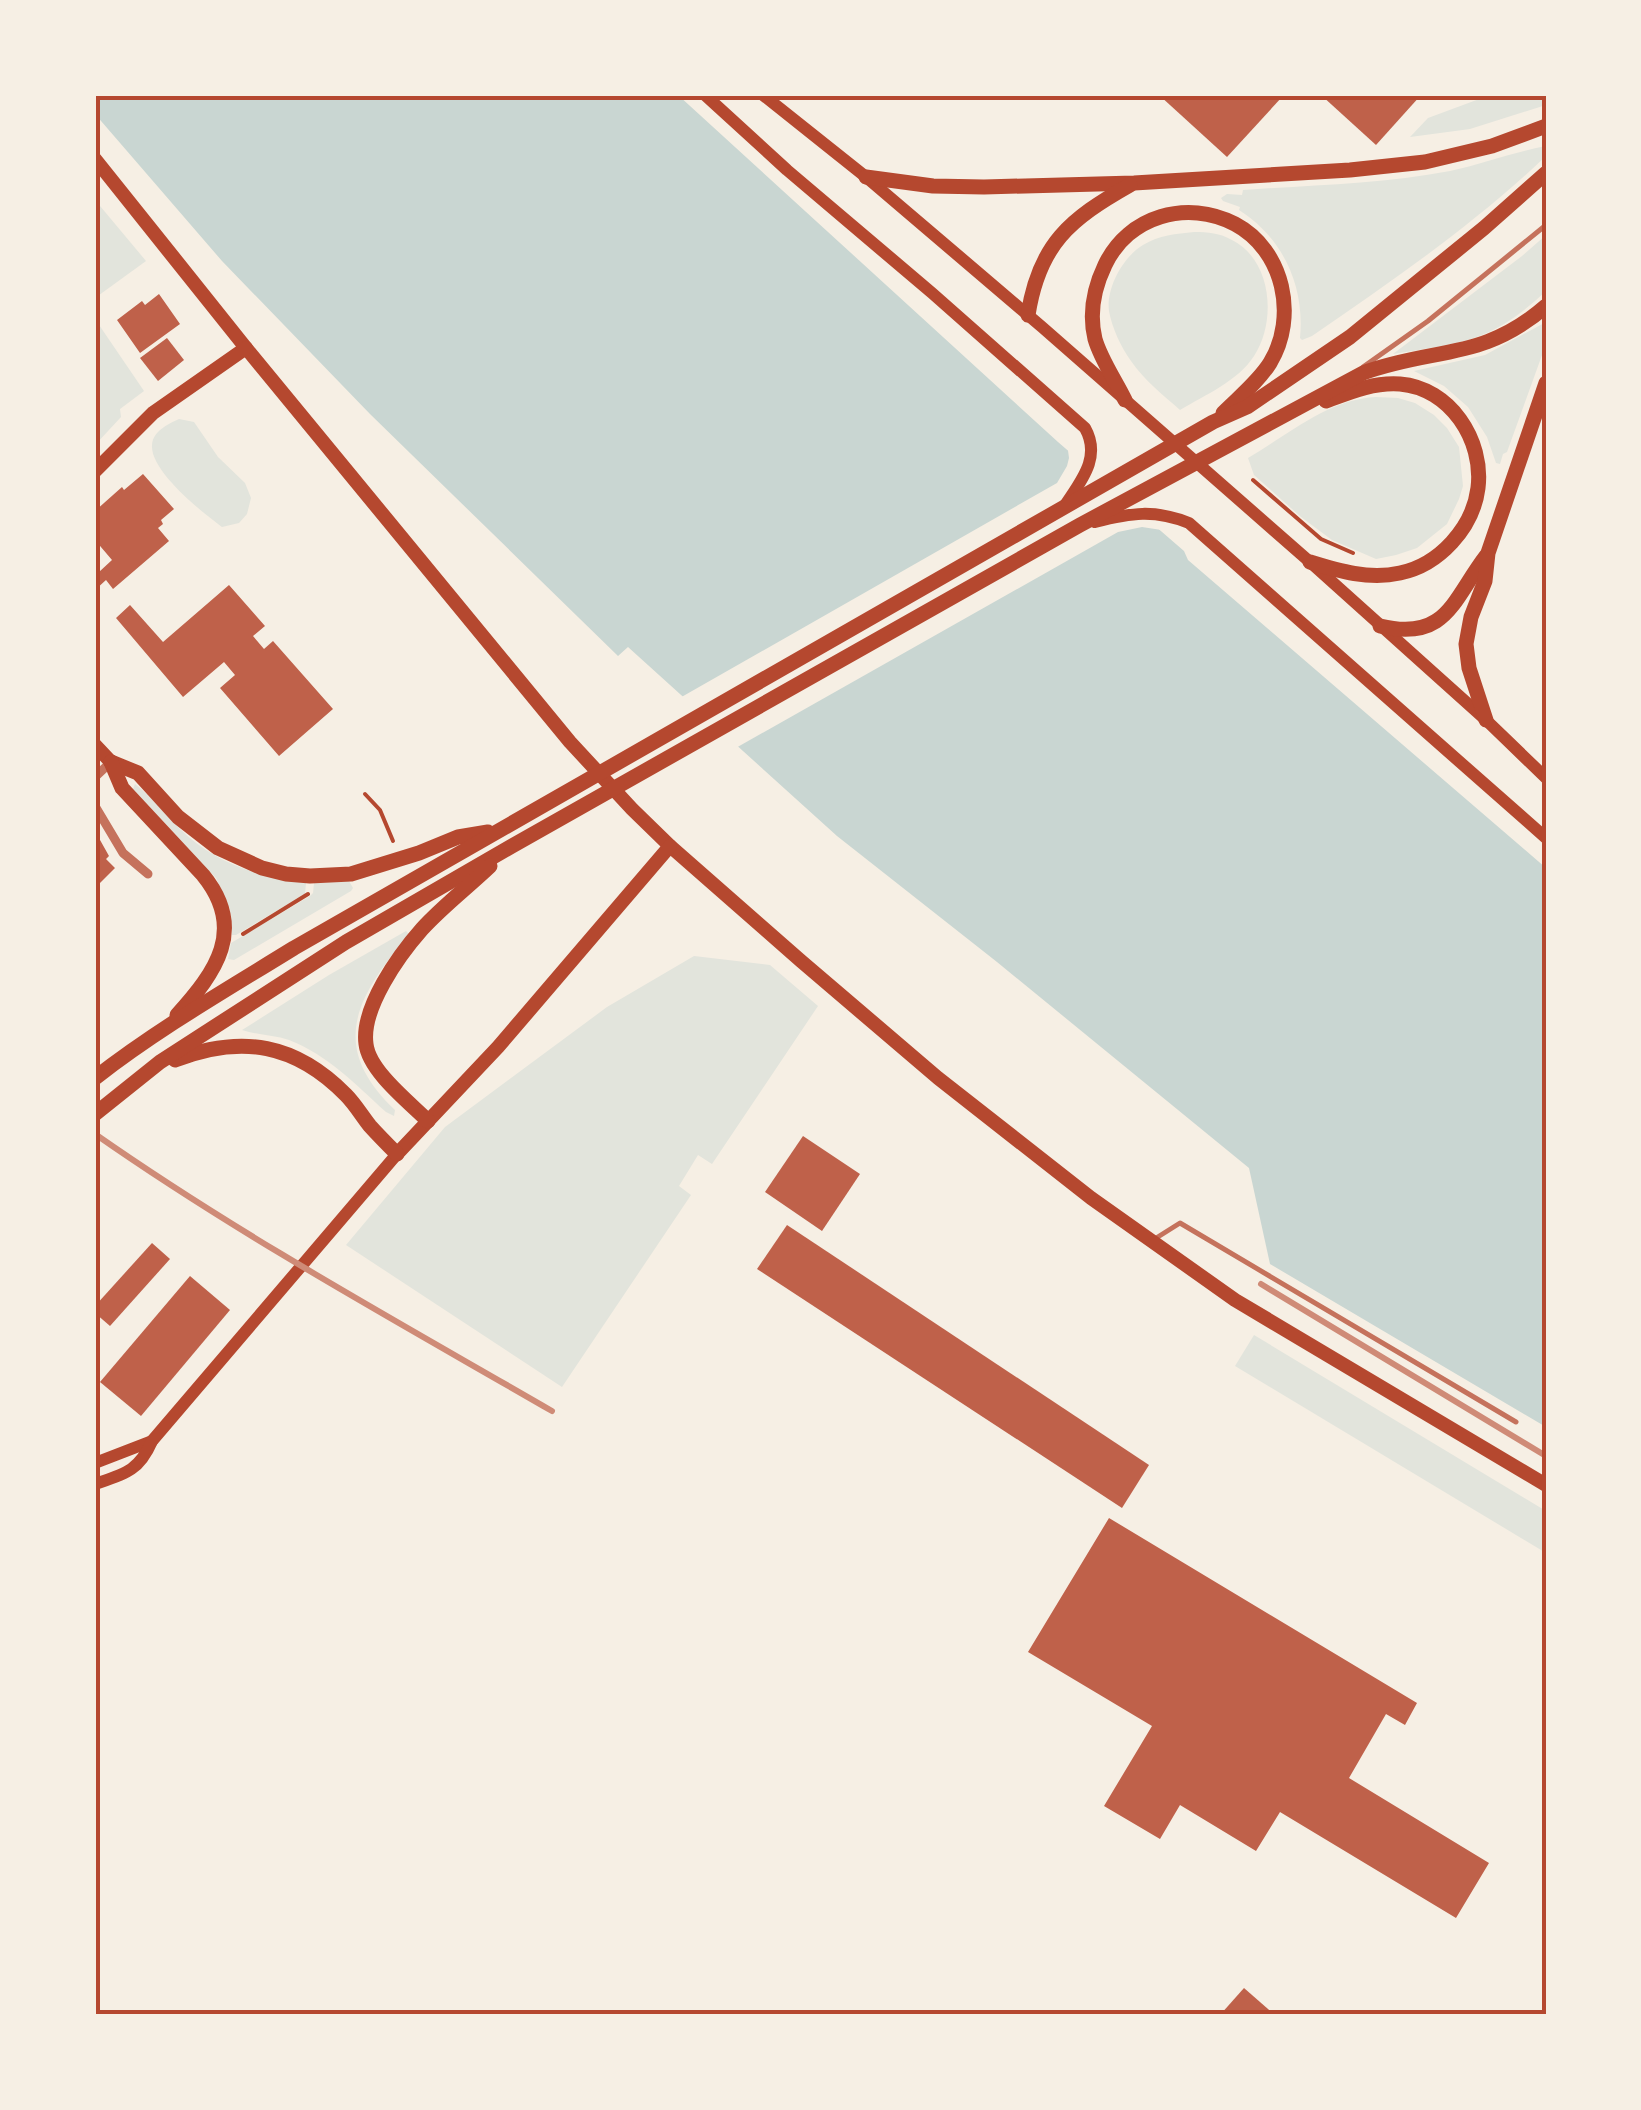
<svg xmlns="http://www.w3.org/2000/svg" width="1641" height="2110" font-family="Raleway,sans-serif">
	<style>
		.green { fill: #e2e4dc }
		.water { fill: #c9d6d2 }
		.pier { fill: #f6efe4 }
		.building { fill: #bf614a }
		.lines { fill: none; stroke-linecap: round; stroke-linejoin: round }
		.path { stroke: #b5482f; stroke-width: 4 }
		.service { stroke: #c5725c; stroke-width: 5 }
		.minor { stroke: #c5725c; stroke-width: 9 }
		.secondary { stroke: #b5482f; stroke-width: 12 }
		.primary { stroke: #b5482f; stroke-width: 14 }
		.trunk { stroke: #b5482f; stroke-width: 15 }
		.rail { stroke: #cf8b77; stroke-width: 6 }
		.neatline { fill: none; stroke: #b5482f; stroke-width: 4 }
	</style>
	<rect width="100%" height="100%" fill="#f6efe4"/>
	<g class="green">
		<path d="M1490,95H1546V105L1470,129L1410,137L1428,118Z"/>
		<path d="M1546,146V156C1475,224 1392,281 1312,336L1302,340L1300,338C1305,286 1283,238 1239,210L1240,207L1223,201L1221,198L1227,194L1242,195L1243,190C1312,185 1382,184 1450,171C1482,164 1514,152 1546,146Z"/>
		<path d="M95,200L146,261L95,298Z"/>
		<path d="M1194,232C1208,232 1220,233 1232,240C1272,260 1277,321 1254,356C1238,381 1205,395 1180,410C1163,395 1144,380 1131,361C1121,347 1112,328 1109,311C1106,288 1123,257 1143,245C1159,235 1176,234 1194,232Z"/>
		<path d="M1546,235V291C1492,342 1463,343 1393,354L1522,256Z"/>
		<path d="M95,319L144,391L120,409L121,417L95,445Z"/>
		<path d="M1546,322V344L1507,452L1503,454L1500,464L1496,463L1487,437L1468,407L1444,386L1414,371L1485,355Z"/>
		<path d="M1376,397L1398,398L1415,403L1434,415L1447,428L1459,447L1463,486L1459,499L1447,524L1417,548L1396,555L1376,559L1332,540L1301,517L1254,475L1248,458C1288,435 1328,399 1376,397Z"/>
		<path d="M179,419L194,422L218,457L245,483L251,498L247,514L239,523L222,527C202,512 150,471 152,445C153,431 168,424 179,419Z"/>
		<path d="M135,784C151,796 164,814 179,828C214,863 258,877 306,883L305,894L236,935H232L230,909L216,878L133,789Z"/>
		<path d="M349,881L353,888L351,891L234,960L228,959L231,943L310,896L313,893L314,883Z"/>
		<path d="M406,931L409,934C357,997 327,1045 395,1110L394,1116L386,1112C356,1085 328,1055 289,1040C274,1035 257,1035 242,1030L329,975Z"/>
		<path d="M694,956L770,965L818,1006L712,1164L698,1155L679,1186L691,1195L562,1387L346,1245L445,1127L607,1007Z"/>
		<path d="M1254,1335L1546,1511V1553L1235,1366Z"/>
	</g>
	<path class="water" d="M95,95H678L1058,442L1184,551L1188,560L1546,868V1427L1270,1264L1249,1168L997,962L837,836L628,647L618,656L370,414L222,261L95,114Z"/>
	<path class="pier" d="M1067,443L1168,531L1142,527L1118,532L734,749L678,699L1057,483L1067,466L1069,458Z"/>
	<g class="building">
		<path d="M1159,95H1279L1282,97L1227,157Z"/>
		<path d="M1321,95H1421L1376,145Z"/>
		<path d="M159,294L180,324L140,353L117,320L142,301L145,305Z"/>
		<path d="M167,338L184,360L158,381L140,358Z"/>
		<path d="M143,474L174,509L161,520L163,524L158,528L169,541L113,589L106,580L95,590V568L99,572L112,560L95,540V511L122,487L124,490Z"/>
		<path d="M229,585L265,626L253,636L264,649L273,641L333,709L279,756L220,688L235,675L224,662L183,697L116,618L130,605L163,642Z"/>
		<path d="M95,831L109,856L106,859L115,868L95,888Z"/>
		<path d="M803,1136L860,1174L822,1231L765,1192Z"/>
		<path d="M787,1225L1149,1465L1122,1508L757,1269Z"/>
		<path d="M152,1243L170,1259L110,1326L95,1313V1306Z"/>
		<path d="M190,1276L230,1310L141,1416L100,1382Z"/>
		<path d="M1109,1518L1417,1703L1405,1725L1386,1714L1349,1778L1489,1863L1456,1918L1280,1812L1256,1851L1180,1805L1160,1839L1104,1806L1152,1726L1028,1652Z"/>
		<path d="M1244,1988L1275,2015H1220Z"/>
	</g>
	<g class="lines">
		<g class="path">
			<path d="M1253,480L1321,539L1353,553"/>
			<path d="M365,794L380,810L393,841"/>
			<path d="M243,934L308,894"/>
		</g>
		<g class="service">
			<path d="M1363,367L1428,321L1546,225"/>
			<path d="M1153,1240L1180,1223L1516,1422"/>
		</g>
		<g class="minor">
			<path d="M95,777L111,762"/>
			<path d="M95,806L123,853L148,874"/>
		</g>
		<g class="secondary">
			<path d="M705,95L787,170L932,293L1085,428C1102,458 1080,482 1064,507"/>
			<path d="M763,95L866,177L1042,327L1310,562L1486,720L1546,778"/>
			<path d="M1095,522C1131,513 1154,509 1189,523L1546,838"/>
			<path d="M95,1463L152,1441"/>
			<path d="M95,1484C125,1474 139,1471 152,1441L397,1154"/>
		</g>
		<g class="primary">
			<path d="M95,159L246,348L570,742L632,809L670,846L801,961L938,1078L1091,1198L1235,1300L1546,1485"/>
			<path d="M95,471L153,413L246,348"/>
			<path d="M95,745L111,762"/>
			<path d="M397,1154L498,1047L670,846"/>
		</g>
		<g class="trunk">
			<path d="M866,177L933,186L984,187L1134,183L1350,170L1425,162L1492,146L1546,126"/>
			<path d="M1028,315C1039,244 1070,219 1130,185"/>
			<path d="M1125,400C1116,381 1101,360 1095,339C1089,314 1094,288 1105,265C1128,216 1187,199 1235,224C1284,250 1298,317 1270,363C1258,382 1239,397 1223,413"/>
			<path d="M1310,562C1339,571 1369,580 1400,573C1439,565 1473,528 1478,488C1484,440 1450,388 1400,384C1374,382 1350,392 1326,401"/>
			<path d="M1380,626C1447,642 1453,599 1486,556"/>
			<path d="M1486,720L1469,668L1466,644L1471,617L1485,581L1488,553L1546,383"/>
			<path d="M111,762L138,773L178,817L218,848L262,868L286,874L310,876L351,874L419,853L458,837L488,832"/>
			<path d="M111,762L122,788L203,875C247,929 216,972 177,1015"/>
			<path d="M175,1060C242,1034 296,1044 346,1095C355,1104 362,1116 370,1126C379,1136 388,1145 397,1154"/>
			<path d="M95,1078C158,1029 226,990 294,948L1213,422L1247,407L1350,337L1484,228L1546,173"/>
			<path d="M95,1114L160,1062L346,942L512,846L1080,525L1363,373C1434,347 1483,361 1546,306"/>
			<path d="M428,1121C409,1102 369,1071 366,1044C361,1008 399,955 422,929C443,906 468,887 490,866"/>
		</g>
		<g class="rail">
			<path d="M95,1134C241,1236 398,1322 552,1411"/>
			<path d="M1261,1284L1546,1456"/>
		</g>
	</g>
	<rect width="1641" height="2110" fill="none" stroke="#f6efe4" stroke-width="195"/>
	<rect x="98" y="98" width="1446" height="1914" class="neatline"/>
</svg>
